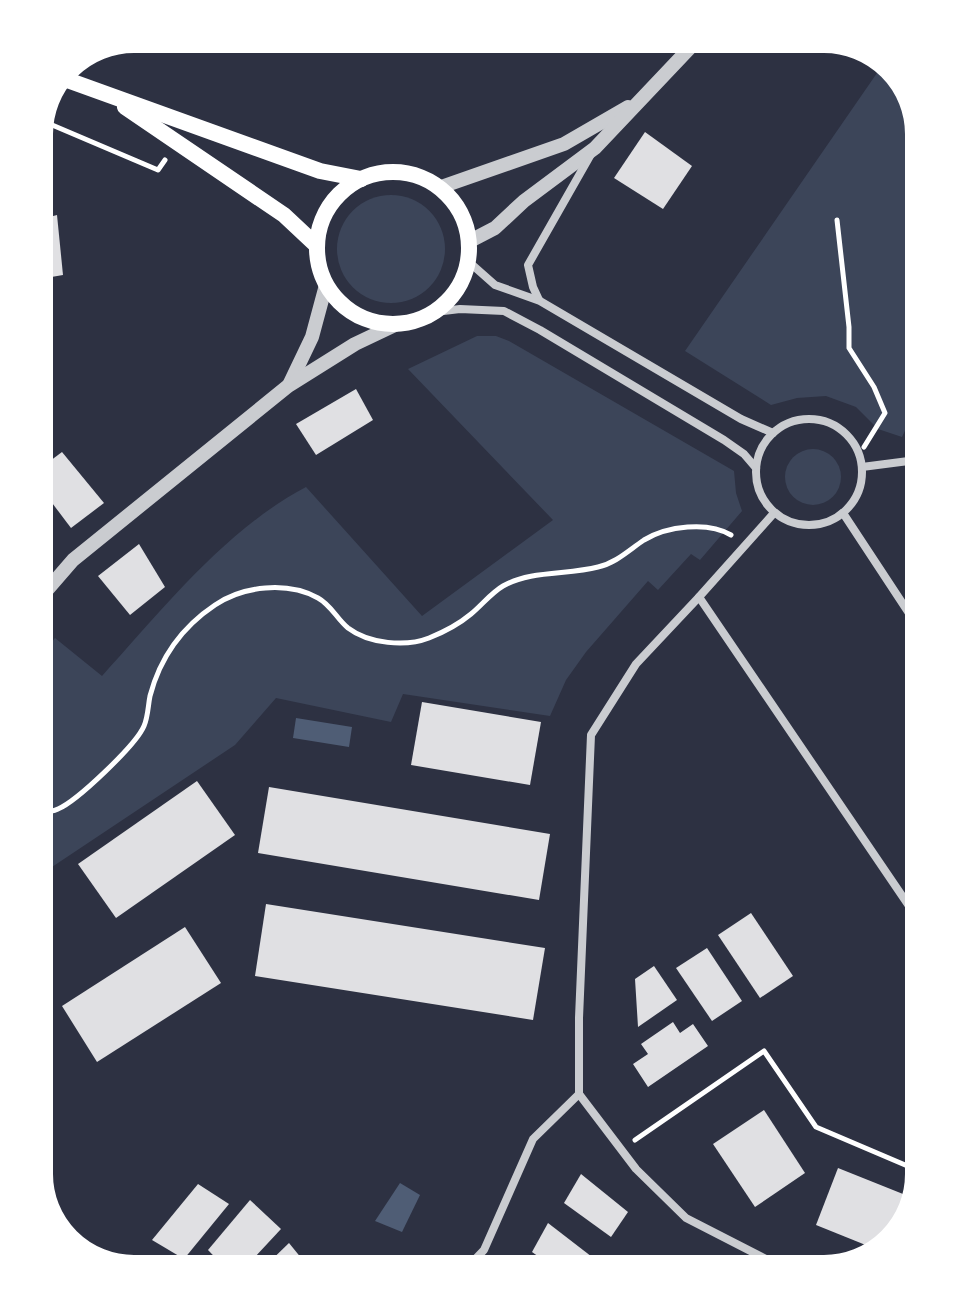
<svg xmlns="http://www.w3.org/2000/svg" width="958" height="1308" font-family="'Times New Roman',serif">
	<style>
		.green { fill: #3c4559 }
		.water { fill: #4f5d75 }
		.building { fill: #e0e0e3 }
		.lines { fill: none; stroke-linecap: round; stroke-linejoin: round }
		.path { stroke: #fff; stroke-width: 5 }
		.minor { stroke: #caccd0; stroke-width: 8 }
		.tertiary { stroke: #caccd0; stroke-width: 14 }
		.secondary { stroke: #fff; stroke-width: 16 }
		.rim { fill: none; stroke: #fff; stroke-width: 10 }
	</style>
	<rect width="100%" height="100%" fill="#2d3142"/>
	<g class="green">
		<path d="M886,60L910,84L924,134V391L902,437L878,429L856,407L826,396L797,398L771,405L685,351Z"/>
		<circle cx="391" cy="249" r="54"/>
		<path d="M477,336H496L509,341L734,471L736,493L742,511L700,560L691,554L658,590L648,581L586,652L566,680L550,716L403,694L391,722L276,698L235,745L34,879V664L55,638L102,676C162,610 226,529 306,487L422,616L553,520L408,369Z"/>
		<circle cx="813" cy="477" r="28"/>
	</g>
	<g class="water">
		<path d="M296,718L352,727L349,747L293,738Z"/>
		<path d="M400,1183L420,1195L402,1232L375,1221Z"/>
	</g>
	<g class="building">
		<path d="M645,132L692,166L663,209L614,178Z"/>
		<path d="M57,215L63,275L34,280V221Z"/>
		<path d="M356,389L373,420L316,455L296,424Z"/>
		<path d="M62,452L104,503L71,528L34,479V473Z"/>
		<path d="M34,532L50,547L34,566Z"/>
		<path d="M139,544L165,587L130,615L98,576Z"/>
		<path d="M422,702L541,722L530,785L411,765Z"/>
		<path d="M197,781L235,835L116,918L78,864Z"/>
		<path d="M269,787L550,834L539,900L258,853Z"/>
		<path d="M266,904L545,948L533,1020L255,976Z"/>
		<path d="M751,913L793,976L760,998L718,935Z"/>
		<path d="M185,927L221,983L97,1062L62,1006Z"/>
		<path d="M707,948L742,1001L712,1021L676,968Z"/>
		<path d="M654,966L677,1000L638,1027L635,979Z"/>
		<path d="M673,1022L680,1033L693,1024L708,1046L648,1087L633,1064L648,1054L641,1044Z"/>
		<path d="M764,1110L805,1173L755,1207L713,1144Z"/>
		<path d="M838,1168L908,1196L888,1247L883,1252L816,1225Z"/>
		<path d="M581,1174L628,1212L611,1237L564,1203Z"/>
		<path d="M198,1184L229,1204L184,1259L152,1240Z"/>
		<path d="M250,1200L281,1229L239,1274H231L208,1250Z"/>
		<path d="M548,1223L596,1260L586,1274H563L532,1252Z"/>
		<path d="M289,1243L311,1270L306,1274H257Z"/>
	</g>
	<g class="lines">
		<g class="path">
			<path d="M38,119L158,170L165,160"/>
			<path d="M837,220L849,327V348L874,387L885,413L864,447"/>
			<path d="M34,812C42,812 50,813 58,809C77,801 136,745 144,726C148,717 148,706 150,696C160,658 182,627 215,605C243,586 287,581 318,598C331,605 337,619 348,628C369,644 406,647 429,638C444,632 459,624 471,614C482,605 491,593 503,586C531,570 568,575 598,567C616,563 629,550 644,540C667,526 708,521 731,535"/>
			<path d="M635,1140L764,1051L816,1127L924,1173"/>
		</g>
		<g class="minor">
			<path d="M469,262L495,285L540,301L741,419L773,433"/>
			<path d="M539,300L533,287L528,265L590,156"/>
			<path d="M435,312L460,309L504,311L540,330L724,440L744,454L756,468"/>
			<circle cx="809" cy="472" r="53"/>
			<path d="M862,467L924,459"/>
			<path d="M774,513L699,597L636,664L591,735L579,1018V1094L636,1169L686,1218L795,1274"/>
			<path d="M843,513L924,636"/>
			<path d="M699,597L924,928"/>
			<path d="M461,1274L484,1250L533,1139L579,1094"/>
		</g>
		<g class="tertiary">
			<path d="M441,187L564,144L628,107"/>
			<path d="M470,241L495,228L524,201L595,148L703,34"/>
			<path d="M290,383L312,337L326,285"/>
			<path d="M34,605L73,560L288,386L355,344L395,325"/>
		</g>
		<g class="secondary">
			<path d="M59,77L320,171L361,179"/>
			<path d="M125,107L284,215L316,245"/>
			<circle cx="393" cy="248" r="76"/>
		</g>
	</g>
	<path d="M0 0H958V1308H0ZM134 48H824A86 86 0 0 1 910 134V1174A86 86 0 0 1 824 1260H134A86 86 0 0 1 48 1174V134A86 86 0 0 1 134 48Z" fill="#fff" fill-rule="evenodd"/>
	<path class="rim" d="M134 48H824A86 86 0 0 1 910 134V1174A86 86 0 0 1 824 1260H134A86 86 0 0 1 48 1174V134A86 86 0 0 1 134 48Z"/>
</svg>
